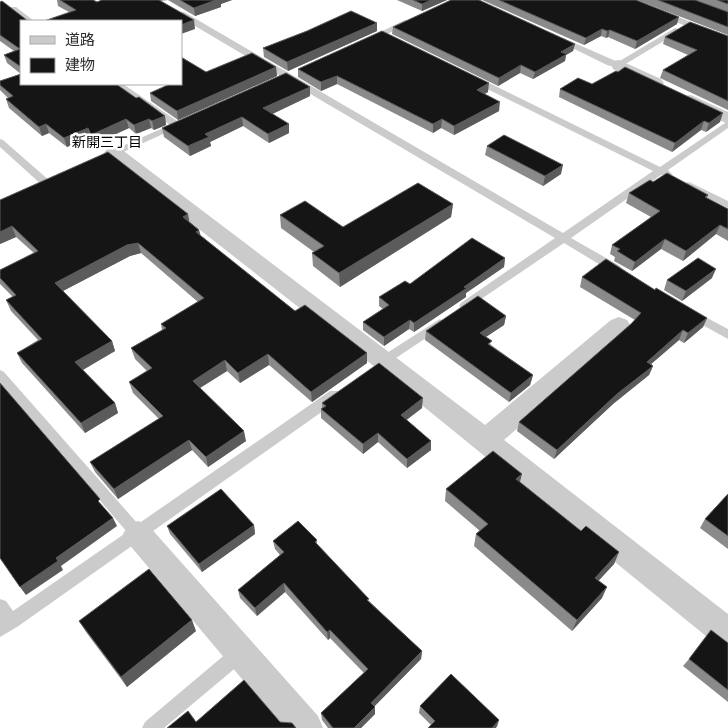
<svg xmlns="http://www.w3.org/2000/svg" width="728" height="728" font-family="'Archivo Narrow','Noto Sans JP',sans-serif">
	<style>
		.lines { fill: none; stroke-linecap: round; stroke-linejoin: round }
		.service { fill: #cbcbcb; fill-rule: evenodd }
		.minor { fill: #cbcbcb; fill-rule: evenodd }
		.wall { fill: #8a8a8a }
		.shaded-wall { fill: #5b5b5b }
		.building { fill: #151515; stroke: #5b5b5b }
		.labels { text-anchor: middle; stroke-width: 5; stroke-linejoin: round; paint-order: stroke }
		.far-neighbourhood-label { font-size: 14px; fill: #000; stroke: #fff }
	</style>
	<rect width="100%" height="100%" fill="#fff"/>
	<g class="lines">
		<g class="service">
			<path d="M10,7H16L34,21H25L10,11Z"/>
			<path d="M178,12H184L563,233L653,171L471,81V77H477L660,167L728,121V128L668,170L672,174L671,176L661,175L571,238L620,266L622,269L620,272H612L564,243L465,310L459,306L461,303L555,238L178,16Z"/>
			<path d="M660,12H666L728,37V42L660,16Z"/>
			<path d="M405,20L412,22L373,41L366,39Z"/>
			<path d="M675,28L682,30L619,68L607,65L556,40L563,38L618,62Z"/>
			<path d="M114,84H123L183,125L110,158H104V154L170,125Z"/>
			<path d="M0,139L3,140L51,182V186H43L0,147Z"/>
			<path d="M689,182L728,201V208L685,187V183Z"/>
			<path d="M692,310L728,329V339L688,317L686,314L688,311Z"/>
			<path d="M440,319L446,323L444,326L384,366H376L374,363L376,360Z"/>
			<path d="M0,370L4,372L138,524L330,391H340L341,395L340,399L17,627L0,637V599L6,601L13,611L127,532L0,384Z"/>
			<path d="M240,645L246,647L248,653L246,659L164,728H142L145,722L234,647Z"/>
		</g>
		<g class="minor">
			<path d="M619,60L661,79L664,83L661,87L655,88L649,87L613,69L611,65L613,61Z"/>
			<path d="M691,95L728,112V124L685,104L682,100L685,96Z"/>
			<path d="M114,147L121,149L485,425L611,320L619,317L627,320L631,326L627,332L504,440L728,614V650L717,645L375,367L107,157L104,153L107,149Z"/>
			<path d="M138,521L148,525L318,716L323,728H283L128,543L123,534L128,525Z"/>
		</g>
	</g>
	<g class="wall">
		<path d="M57,0H93L97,2L102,0H232L221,4V7L195,16L168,0L160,1L195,29L69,12L58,6Z"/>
		<path d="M397,0H447L422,11Z"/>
		<path d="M482,0H636L677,24L635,49L608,37L606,38L601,36L584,45Z"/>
		<path d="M637,0H728V35Z"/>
		<path d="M0,2L21,21V84L136,98L165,116L166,125L154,130L151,128L136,134L129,128L94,144L90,137L67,147L49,133L42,136L9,108L6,99L8,98L0,90V81L21,74L7,63L4,55L14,51L0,41Z"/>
		<path d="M377,23V31L288,71L264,57L263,48Z"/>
		<path d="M393,27L575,44L573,51L566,55L565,61L533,79L520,73L498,86L392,34Z"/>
		<path d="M728,36V110L660,78L663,70L688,55L663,44L665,37Z"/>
		<path d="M276,67L277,76L178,120L151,101L150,93L206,72Z"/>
		<path d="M298,69L488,92L484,94L499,111L454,135L441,128L433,133L337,84L321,91L298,77Z"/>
		<path d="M592,84L720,122L706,132L701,130L672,152L559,97L560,89Z"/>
		<path d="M310,87V96L272,114L289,133L269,143L243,126L210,142L211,146L190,156L164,137L162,128Z"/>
		<path d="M487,146L561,174L543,186L485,155Z"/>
		<path d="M653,182L708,195L707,198L728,209V241L716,234L683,261L661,249L632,271L614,261L615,257L610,254L612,245L651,217L626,203L629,193Z"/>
		<path d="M0,200L190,222L199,230L201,236L295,311L367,363L312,402L269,365L240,383L227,371L200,388L246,441L208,467L192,450L118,499L95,472L90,462L159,419L133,393L129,382L147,371L135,359L131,348L162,330L161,324L198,302L141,253L130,256L63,291L112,341L115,351L83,370L115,403L118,413L85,433L22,363L17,353L38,340L11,311L6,300L13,297L0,284V270L34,253L16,237L0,244Z"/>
		<path d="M453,204L451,217L340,287L313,266L312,253L314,252L281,228L280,215L343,227Z"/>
		<path d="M505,258L504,267L466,293V297L414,332L409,329L384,346L363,330V322L383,309L379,306V297L410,284Z"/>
		<path d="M582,277L655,290L707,318L703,327L684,343L679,340L651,364L653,366L649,375L613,404L554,459L517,431L519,422L635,320L580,287Z"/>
		<path d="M712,278L682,301L664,290L667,280Z"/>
		<path d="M506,316L504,325L486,337L491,345L533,375L530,385L509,402L425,340L426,331Z"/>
		<path d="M322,403L422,408L406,420L431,441V450L407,468L378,442L363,454L321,418V409L322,408Z"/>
		<path d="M520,482L581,531L619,552L614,564L599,580L602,598L572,631L474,546L476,534L480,531L445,501L446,489Z"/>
		<path d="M728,494V549L700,528L705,519Z"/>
		<path d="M254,525L255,534L202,572L170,534L167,526Z"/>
		<path d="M317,540V544L369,601L422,651L421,659L374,706L375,714L361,728H328L322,720L321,713L364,673L330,638L328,640L285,592L257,616L240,598L238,590L280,555L275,549L273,541Z"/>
		<path d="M79,621L196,631L127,687L86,632Z"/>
		<path d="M728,643V702L683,666L689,659Z"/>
		<path d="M420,706L499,720L497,727L431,725L419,713Z"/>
	</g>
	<g class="shaded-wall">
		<path d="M216,0H232L221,4V7L195,16L194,8Z"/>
		<path d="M432,0H447L422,11V4Z"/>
		<path d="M679,17L677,24L635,49L637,41Z"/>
		<path d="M194,20L195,29L181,34V25Z"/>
		<path d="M377,23V31L288,71L287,62Z"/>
		<path d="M602,29L601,36L584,45L586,38Z"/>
		<path d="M610,30L608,37L606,38L607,31Z"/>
		<path d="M575,44L573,51L566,55L565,61L533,79L535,72L561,52Z"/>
		<path d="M521,65L520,73L498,86L499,78Z"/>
		<path d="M276,67L277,76L178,120L177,111Z"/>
		<path d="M337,76V84L321,91V82Z"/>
		<path d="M489,83L488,92L476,99L477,90Z"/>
		<path d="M310,87V96L264,118L263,108Z"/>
		<path d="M500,102L499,111L454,135V126Z"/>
		<path d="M723,113L720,122L706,132L709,123Z"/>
		<path d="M165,116L166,125L154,130L152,121Z"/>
		<path d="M242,117L243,126L210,142L211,146L190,156L188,146L205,134Z"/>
		<path d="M126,119L129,128L94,144L91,135Z"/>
		<path d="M149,119L151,128L136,134L134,125Z"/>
		<path d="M442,119L441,128L433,133V124Z"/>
		<path d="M704,121L701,130L672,152L675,143Z"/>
		<path d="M46,124L49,133L42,136L39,127Z"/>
		<path d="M289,124V133L269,143L268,134Z"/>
		<path d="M88,128L90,137L67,147L64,138Z"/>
		<path d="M563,165L561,174L543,186L545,176Z"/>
		<path d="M453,204L451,217L340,287L339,273Z"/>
		<path d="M188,214L190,225L183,217Z"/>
		<path d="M720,225L716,234L683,261L686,251Z"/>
		<path d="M12,226L16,237L0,244V232Z"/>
		<path d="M199,230L201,240L196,232Z"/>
		<path d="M665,239L661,249L632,271L635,262Z"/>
		<path d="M138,243L141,253L130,256L59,293L55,283L127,245Z"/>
		<path d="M505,258L504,267L466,293V297L414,332V323L464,287Z"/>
		<path d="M716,269L712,278L682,301L686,291Z"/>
		<path d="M506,316L504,325L478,342L480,333Z"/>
		<path d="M707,318L703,327L684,343L688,333Z"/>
		<path d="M410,320L409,329L384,346V337Z"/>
		<path d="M683,330L679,340L643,371L647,362Z"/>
		<path d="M112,341L115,351L79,372L75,362Z"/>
		<path d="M367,353V363L312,402L311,392Z"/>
		<path d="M268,354L269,365L240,383L238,373Z"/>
		<path d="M225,360L227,371L195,391L193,381Z"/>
		<path d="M653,366L649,375L613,404L554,459L557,450L617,394Z"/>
		<path d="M533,375L530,385L509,402L511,393Z"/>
		<path d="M423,398L422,408L400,425L401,415Z"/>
		<path d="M115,403L118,413L85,433L81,423Z"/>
		<path d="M244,431L246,441L208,467L206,457Z"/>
		<path d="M378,433V442L363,454V444Z"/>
		<path d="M189,440L192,450L118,499L114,489Z"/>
		<path d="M431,441V450L407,468V459Z"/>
		<path d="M522,474L519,486L516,479Z"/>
		<path d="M113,518L117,526L61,566L63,570L26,595L20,587L56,558Z"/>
		<path d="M254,525L255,534L202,572L199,564Z"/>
		<path d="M619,552L614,564L591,589L595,578Z"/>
		<path d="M284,583L285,592L257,616L255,608Z"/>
		<path d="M607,587L602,598L572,631L577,620Z"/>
		<path d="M192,620L196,631L127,687L121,677Z"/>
		<path d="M330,630V638L328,640L327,632Z"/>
		<path d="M422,651L421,659L371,710V703Z"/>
		<path d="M375,707V714L361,728H354Z"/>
		<path d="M499,720L496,728H492Z"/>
	</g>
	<g class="building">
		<path d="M60,0H93L97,2L102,0H159L194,20L181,25V21H44L76,10Z"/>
		<path d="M180,0H216L194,8Z"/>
		<path d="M413,0H432L422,4Z"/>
		<path d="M451,0H479L575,44L561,52L567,54L535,72L521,65L499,78L393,27Z"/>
		<path d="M499,0H636L679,17L637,41L610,30L607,31L602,29L586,38Z"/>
		<path d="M658,0H695L728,12V27Z"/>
		<path d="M717,0H728V4Z"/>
		<path d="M2,1L28,21H21V67L4,55L20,49L0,35V2Z"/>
		<path d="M351,11L377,23L287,62L263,48L307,31Z"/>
		<path d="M690,22L728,36V101L663,70L697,50L665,37Z"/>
		<path d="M382,31L489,83L477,90L500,102L454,126L442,119L433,124L337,76L321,82L298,69Z"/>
		<path d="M252,53L276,67L177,111L150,93L170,84H181V57L206,72Z"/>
		<path d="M625,67L723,113L709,123L704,121L675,143L560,89L578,78L592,84L616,71L618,72Z"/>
		<path d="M286,73L310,87L263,108L289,124L268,134L242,117L205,134L209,137L188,146L162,128Z"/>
		<path d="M21,74V84H116L136,98L139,97L165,116L152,121L149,119L134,125L126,119L91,135L88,128L64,138L46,124L39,127L6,99L13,96L0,85V81Z"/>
		<path d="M504,135L563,165L545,176L487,146Z"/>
		<path d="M108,152L188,214L183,217L199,230L196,232L295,311L305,305L367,353L311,392L268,354L238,373L225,360L193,381L244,431L206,457L189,440L114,489L90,462L163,416L129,382L152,368L131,348L166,328L161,324L204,298L138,243L127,245L55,283L112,341L75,362L115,403L81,423L17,353L42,339L6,300L16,295L0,278V270L38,251L12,226L0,232V200Z"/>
		<path d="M667,173L708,195L705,197L728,209V229L720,225L686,251L665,239L635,262L617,251L620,249L612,245L660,211L629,193L650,180L653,182Z"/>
		<path d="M418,183L453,204L339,273L312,253L324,246L280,215L305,201L343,227Z"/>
		<path d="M472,238L505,258L464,287L467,288L414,323L410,320L384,337L363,322L389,305L379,297L405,281L410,284Z"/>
		<path d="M698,258L716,269L686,291L667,280Z"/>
		<path d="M606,259L655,290L656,288L707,318L688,333L683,330L647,362L653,366L617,394L557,450L519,422L631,324L641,313L582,277Z"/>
		<path d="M478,296L506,316L480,333L492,341L488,344L533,375L511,393L426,331Z"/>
		<path d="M379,363L423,398L401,415L431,441L407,459L378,433L363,444L321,409L326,406L322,403Z"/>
		<path d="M0,383L100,499L98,501L113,518L56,558L58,561L20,587L0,558Z"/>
		<path d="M493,451L522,474L516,479L581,531L586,526L619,552L595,578L607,587L577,620L476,534L488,524L446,489Z"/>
		<path d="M221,489L254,525L199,564L167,526Z"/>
		<path d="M728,494V536L705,519Z"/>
		<path d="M298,521L317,540L315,542L369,599L367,600L422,651L371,703L375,707L354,728H333L321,713L368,669L330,630L327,632L284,583L255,608L238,590L284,552L273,541Z"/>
		<path d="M149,569L192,620L121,677L79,621Z"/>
		<path d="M711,630L728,643V690L689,659Z"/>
		<path d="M451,674L499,720L492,728H428L435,721L420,706Z"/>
		<path d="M244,680L280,722L292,723L296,728H167L188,711L196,722Z"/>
	</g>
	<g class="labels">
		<g class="far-neighbourhood-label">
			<text x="107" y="147">新開三丁目</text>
		</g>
	</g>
	<rect x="20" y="20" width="162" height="65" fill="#ffffff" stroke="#ababab"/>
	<rect x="30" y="36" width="25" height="8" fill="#cbcbcb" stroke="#ababab"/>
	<text x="65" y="45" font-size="15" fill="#2e2e2e">道路</text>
	<rect x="30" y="58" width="25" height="15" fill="#151515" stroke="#ababab"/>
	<text x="65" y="70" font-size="15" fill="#2e2e2e">建物</text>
</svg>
